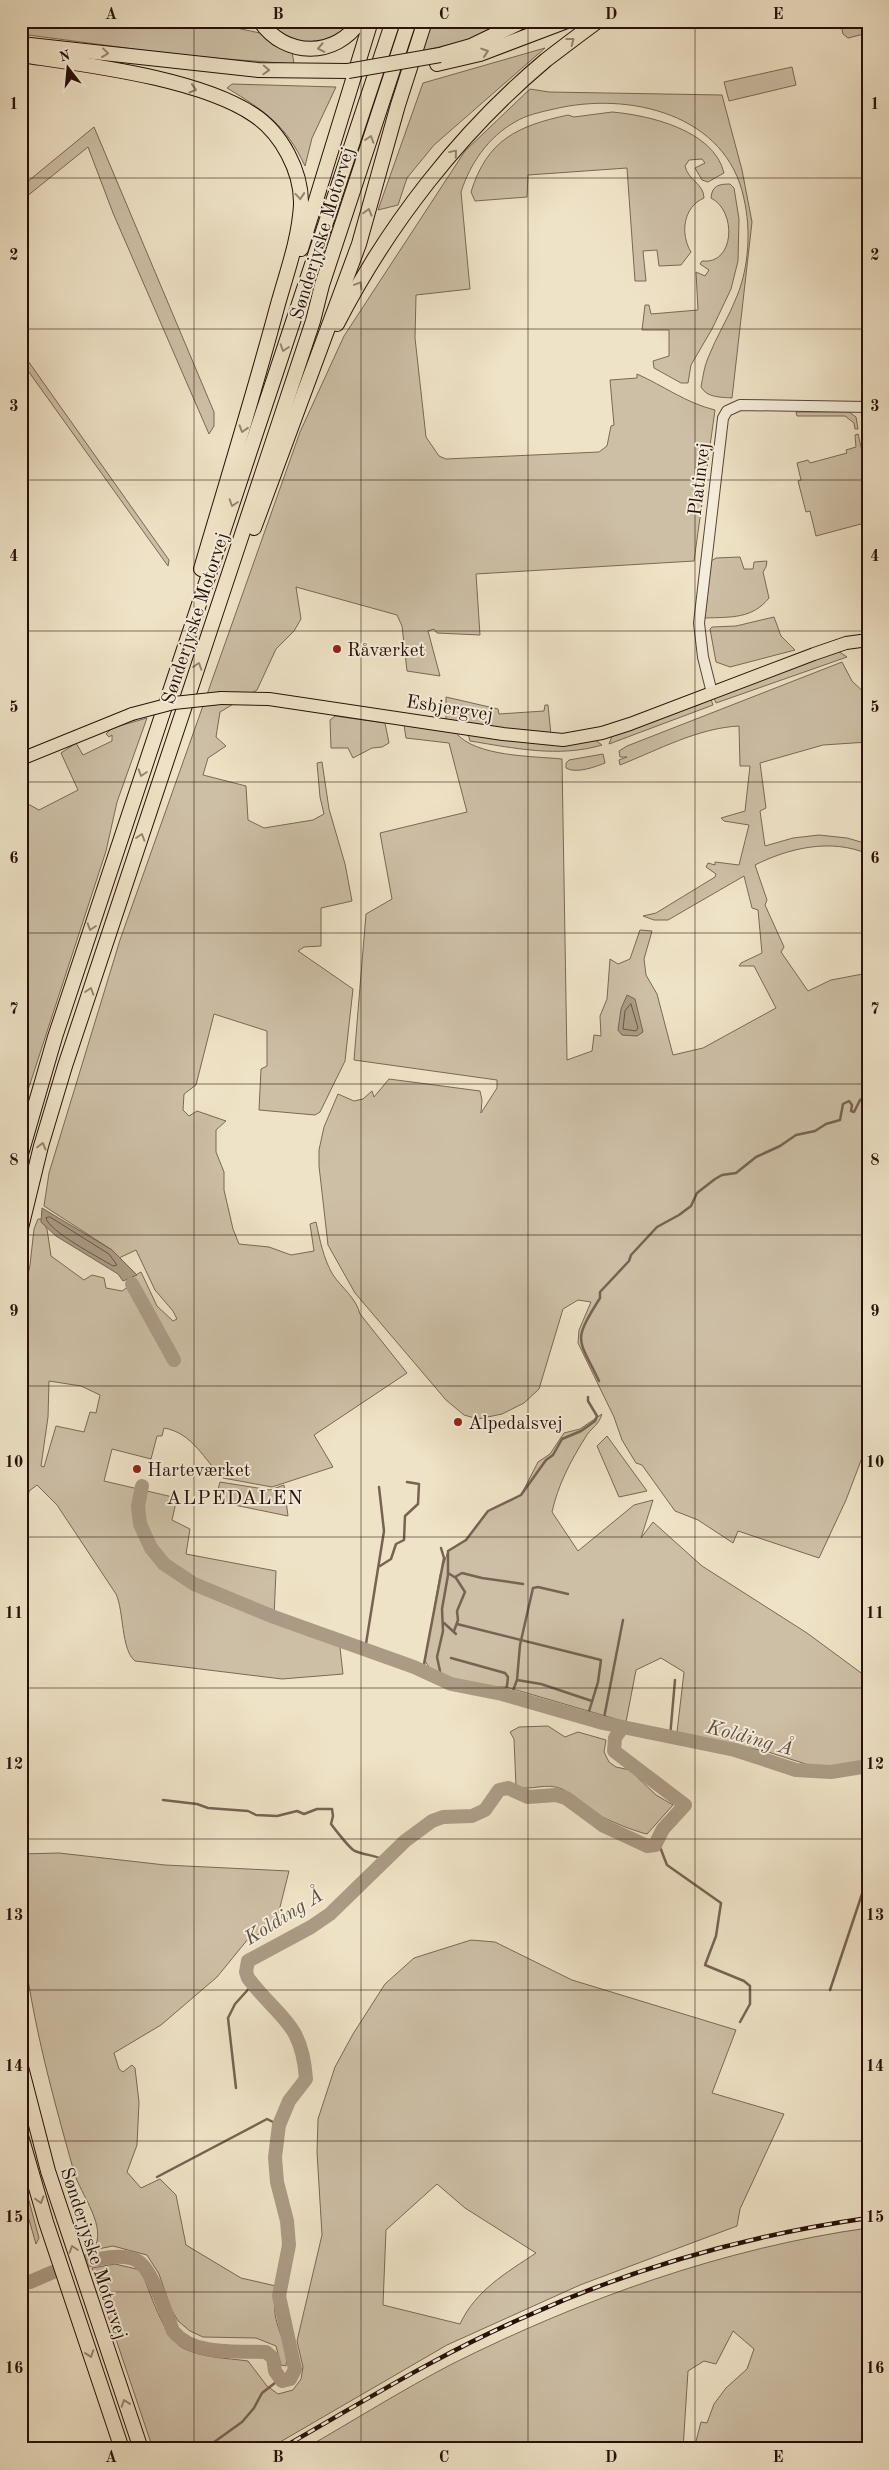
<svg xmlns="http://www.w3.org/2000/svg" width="889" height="2470" font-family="'Old Standard TT',serif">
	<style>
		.green { fill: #cdbfa6; stroke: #7a6856; fill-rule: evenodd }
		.water { fill: #ab9b85; stroke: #766352 }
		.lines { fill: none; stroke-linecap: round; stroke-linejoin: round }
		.shore { stroke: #685646; stroke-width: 1 }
		.stream { stroke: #766352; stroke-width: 2.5 }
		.river { stroke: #ab9b85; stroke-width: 14 }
		.minor-casing { stroke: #584536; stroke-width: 12 }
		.major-casing { stroke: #261006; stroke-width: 14 }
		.highway-casing { stroke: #261006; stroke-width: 16 }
		.minor { stroke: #f5eddb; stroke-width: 10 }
		.major { stroke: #efe3c7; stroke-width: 12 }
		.highway { stroke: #efe3c7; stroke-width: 14 }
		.rail-casing { stroke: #261006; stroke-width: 4.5 }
		.rail { stroke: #f5eddb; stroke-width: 2.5; stroke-dasharray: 8; stroke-linecap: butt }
		.major-bridge-casing { stroke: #261006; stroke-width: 14; stroke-linecap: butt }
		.highway-bridge-casing { stroke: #261006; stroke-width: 16; stroke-linecap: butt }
		.major-bridge { stroke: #efe3c7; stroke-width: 12 }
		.highway-bridge { stroke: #efe3c7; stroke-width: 14 }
		.oneway { stroke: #958470 }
		.grid { fill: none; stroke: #261006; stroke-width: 1; stroke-opacity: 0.55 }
		.poi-dot { fill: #8f2418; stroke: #f5eddb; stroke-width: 2 }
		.labels { text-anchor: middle; stroke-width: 4; stroke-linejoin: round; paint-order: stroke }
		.street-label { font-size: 19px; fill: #261006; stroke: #f5eddb }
		.poi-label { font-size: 19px; fill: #261006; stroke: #f5eddb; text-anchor: start }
		.neighbourhood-label { font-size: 20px; letter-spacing: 1px; fill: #261006; stroke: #f5eddb }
		.water-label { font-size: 20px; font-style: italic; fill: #624f3f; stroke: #f5eddb }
		.neatline { fill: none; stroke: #261006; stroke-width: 2 }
		.grid-label { font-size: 16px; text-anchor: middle; font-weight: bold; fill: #261006 }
	</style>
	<rect width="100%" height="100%" fill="#efe3c7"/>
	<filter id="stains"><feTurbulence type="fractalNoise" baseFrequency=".004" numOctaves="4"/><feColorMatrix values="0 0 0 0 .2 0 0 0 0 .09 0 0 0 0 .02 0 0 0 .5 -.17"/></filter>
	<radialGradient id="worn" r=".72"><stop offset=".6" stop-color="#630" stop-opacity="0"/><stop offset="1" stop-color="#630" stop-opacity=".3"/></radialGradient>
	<g class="green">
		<path d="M21,21H223L227,26L260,33L292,51L294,64L186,56L21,34Z"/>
		<path d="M268,21H353C339,44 299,50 278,33C274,30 271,25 268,21Z"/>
		<path d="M431,21H511L475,39L421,51Z"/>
		<path d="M840,21H868V33L848,38L843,34Z"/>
		<path d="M545,48L434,145L407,178L398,205L378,210L423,83Z"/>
		<path d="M792,67L796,85L729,101L724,82Z"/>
		<path d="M232,84L336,87L312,138L305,166C286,125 265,111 227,88Z"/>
		<path d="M530,89L549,92L722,95L742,170L752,222L732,398C721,397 707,398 701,387C703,377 704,367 708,358C716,337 729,317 737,296C749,267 751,229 744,199C727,114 629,91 554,109C541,112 526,115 515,122C488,137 470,164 461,192L470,289L416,295L415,338L426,437L439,456L446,459L599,452L607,446L611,426L614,425L610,380L637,378V374C664,386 686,403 715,410L694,561L476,574L480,635L437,633L434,629L428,631L440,676L407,671L402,626L397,615L296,587L301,619L294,631L276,649L257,690L220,712L216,737L226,746L208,758L203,775L246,786L248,820L264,828L313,820L324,814L320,797L317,763L322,762L329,809L345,864L352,901L321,908V946L304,947L298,951L353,989L345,1061L320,1112L315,1115L259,1110L261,1069L267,1066V1031L214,1014L196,1085L184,1094L183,1110L189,1116L197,1111L226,1121L216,1130V1152L224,1172V1190L233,1229L239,1244L269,1247L291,1255L314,1251L310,1224L316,1222C320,1240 323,1258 333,1275C342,1288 356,1298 360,1314L407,1373L314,1435L333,1467L272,1487L223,1478C204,1460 193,1433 164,1428L162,1436H157L151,1459L112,1449L104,1481L177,1498L172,1520L190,1529L186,1554L276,1571L274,1617L339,1639L343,1674L282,1679L135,1661C121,1650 124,1611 116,1594L57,1505L37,1485L29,1491L21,1557V1308L30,1265L34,1229L38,1219H41L47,1229L51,1256L84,1280L92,1275L104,1278L106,1288L122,1291L135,1282L132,1277L141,1272L157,1306L173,1321L177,1319L173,1311L155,1290L136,1250L119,1258L112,1250L44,1206L49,1173L120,940L300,432L344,336L465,151ZM49,1381L81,1386L100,1395L96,1413L90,1412L84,1432L56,1426L44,1467L41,1466L48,1417Z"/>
		<path d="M612,112C648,115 714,130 724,173L708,182L702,180L695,168L705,163L702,159L689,160L685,166C688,180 704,184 704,198C683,207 680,234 691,252L681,265L659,266L657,250L643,251L646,281H635L627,168L528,175L527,197L475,201L471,192C487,140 517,126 568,115L574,117Z"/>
		<path d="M94,127L214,412V426L209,434L113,213L88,147L21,201V187Z"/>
		<path d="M730,184L734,188L739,219L738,261L731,289L712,329L691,365L688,383H681L654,368L653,361L669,356V330H642L645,305H649L651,314L698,310L696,272L705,276L709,270L700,264L702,261C735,265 737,211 711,198C712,186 718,184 730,184Z"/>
		<path d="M21,351L169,560L168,566L21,361Z"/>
		<path d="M796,412H849L856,417L858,429H855L854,423L845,416H797Z"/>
		<path d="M858,434L868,476V528L861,524L816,536L810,511L806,512L798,481L801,480L797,463L808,460L810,463L847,453L846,450L856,447L855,435Z"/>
		<path d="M740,557L744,569H753L754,562L767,561L766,567L763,572L769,598C752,619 731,617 705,618L711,561L716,558Z"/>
		<path d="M774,617L781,636L795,650L730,667L716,662L710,629L712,627L736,626Z"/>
		<path d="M838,651L847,657L716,703L714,698L746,684Z"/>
		<path d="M842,662L852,681L868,696V742L823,745L760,763L766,808L760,811L765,846L793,838L819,835L847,838L868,844V854C831,838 789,848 755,865L767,900L765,905L784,947L781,952L808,991L831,980L868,973V1442L846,1500L819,1558L738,1531L733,1543L698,1520L675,1511L642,1465L636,1463L622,1440L614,1417L578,1343L579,1330L591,1302L578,1300L563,1309L539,1389L524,1403L502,1414L478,1419L464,1415L446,1400L355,1293L328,1245L319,1166V1150L324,1127L338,1094L354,1101L363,1099L372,1091L374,1097L389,1079L480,1091L482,1100L481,1113L497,1088V1080L354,1060L366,914L392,899L380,833L467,812L449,743L406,738L404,725L456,733C476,757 533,756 562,759L567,1060L592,1051L594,1035L601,1036L600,1016L607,999L610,959L618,964L630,959L640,930L652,931L644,959L646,975L657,994L673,1055L703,1048L776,1008L754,966H739L741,963L762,953L758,910L752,908L744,876L668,920H654L643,916L656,913L715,877L716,874L706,867L708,863L715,865V862L739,865L749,825L724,821L721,818L745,811L750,766H740L739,726C698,728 658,750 620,765L619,760L627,757H620L619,751L627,746Z"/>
		<path d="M446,697L498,709L499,714L544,711L545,705H548L551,735L502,730L446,719Z"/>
		<path d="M711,699L713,705L609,744L613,733L680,708L696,706Z"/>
		<path d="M335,716L385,723L389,743L382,747L372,748L353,758L348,748H331L330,720Z"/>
		<path d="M147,718L117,802L106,851L28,1090L21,1086V807L28,804L39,810L78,790L61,753L76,743L83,755L112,741V735L109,737L106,734L112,728Z"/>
		<path d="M468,734L594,739L602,745C558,758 514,748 470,741Z"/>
		<path d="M603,754L605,763C595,767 576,774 566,768V763L569,760Z"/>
		<path d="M602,1414C598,1427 591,1427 585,1438C570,1462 558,1485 552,1512L578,1551L634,1505L653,1500L641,1538L653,1522L702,1566L807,1633L868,1678V1762L838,1766H812L768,1752L677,1732L684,1672L661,1658L636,1670L626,1722L506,1687C490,1687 445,1685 434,1674C430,1670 428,1665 425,1661L440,1575L448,1551L466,1540L488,1511L521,1495L538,1462L550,1454L564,1433L580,1429Z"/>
		<path d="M607,1436L647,1491L619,1497L597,1446Z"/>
		<path d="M220,1482L270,1490L284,1485L288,1516L215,1501Z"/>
		<path d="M548,1726L565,1737L578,1732L606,1740L604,1752L609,1762L616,1767L630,1770L656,1795L673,1805L647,1834C633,1831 599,1817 587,1808C579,1802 571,1793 562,1789C546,1782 532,1791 516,1787L514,1739L510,1732L519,1727Z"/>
		<path d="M59,1853L165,1865L289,1871L275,1927L248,1939L217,1977L161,2025L114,2053L119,2069L123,2072L132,2065L135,2068L139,2102L137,2145L127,2172L141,2188L160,2179L176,2195L186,2245L241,2278L276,2286C275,2298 273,2311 277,2323C281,2338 289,2350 286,2366L281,2365L276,2346L256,2338L203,2337L190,2331L178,2321L171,2309L159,2274L147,2255L113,2246L93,2250C109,2228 80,2194 74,2172C51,2090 28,2007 21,1922C20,1900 21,1876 21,1854Z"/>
		<path d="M471,1940L495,1942L572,1980L736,2030L712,2093L784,2114L740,2209L737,2226L580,2285L447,2345L268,2449H153L92,2268L115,2264L141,2270C149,2289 164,2339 183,2348C202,2358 227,2358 248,2361L267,2386L278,2394L293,2390L301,2379L303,2367L297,2341L322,2235L317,2152L318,2119L335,2067L353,2034L385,1984L414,1958ZM437,2184L465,2208L536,2253C506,2273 476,2290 460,2324L383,2305L386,2230Z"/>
		<path d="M21,2171L39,2238L36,2244L21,2192Z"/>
		<path d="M868,2228V2449H694L701,2422L707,2423L714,2404L726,2388L747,2369L754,2349L733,2331L716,2364L704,2361L688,2371L683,2449H304C353,2421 402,2390 452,2364C582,2299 724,2248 868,2228Z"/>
	</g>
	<g class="water">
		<path d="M627,995L635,999L643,1032L637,1036L622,1035L618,1030L621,1009Z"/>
		<path d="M42,1208L112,1250L137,1275L123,1281L118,1274L56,1236L41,1222Z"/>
	</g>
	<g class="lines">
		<g class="shore">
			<path d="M631,1004L638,1028L636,1031L623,1029L625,1011Z"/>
			<path d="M50,1217L109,1254L117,1265L113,1266C100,1258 48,1231 46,1218Z"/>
		</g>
		<g class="stream">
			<path d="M599,1381C578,1337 572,1343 600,1298V1292L629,1261L631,1255L657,1227L679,1215L691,1206L697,1193L715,1179L722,1175L736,1173L756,1157L780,1146L796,1135L815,1131L826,1124L840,1120L843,1104L849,1101L852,1105L851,1111L854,1112L860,1100L868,1095"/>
			<path d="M380,1566L391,1559L396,1544L404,1540L405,1516L418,1504L419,1484L407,1482"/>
			<path d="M448,1573L456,1578L465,1592L457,1611L458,1620L454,1631"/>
			<path d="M455,1577L462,1573L482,1578L523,1584"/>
			<path d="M444,1623L456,1634"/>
			<path d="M457,1624L601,1660L598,1682L587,1718"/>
			<path d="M365,1650L384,1531L379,1487"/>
			<path d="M451,1658L505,1673L508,1677L507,1686L502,1694"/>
			<path d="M426,1672L424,1664L444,1558L441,1548"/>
			<path d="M437,1679L440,1671L437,1657L443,1631L442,1609L448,1575V1551L466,1540L488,1511L521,1495L546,1460L553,1455L562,1439L581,1431L595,1421L597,1416L588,1401V1397"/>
			<path d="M517,1680L541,1684L592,1701"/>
			<path d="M511,1696L517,1680L520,1645L533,1588L538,1587L568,1594"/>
			<path d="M603,1723L623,1620"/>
			<path d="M670,1737L675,1680"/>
			<path d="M163,1800L197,1804L208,1808L248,1811L256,1815L277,1816L297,1811L304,1814L317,1809H332L333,1816L331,1824C334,1828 351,1850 355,1851C366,1856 374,1854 386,1861"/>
			<path d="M658,1842L667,1865L721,1903L716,1936L705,1965L744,1981L750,1986V2004L740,2022"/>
			<path d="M830,1990L868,1876"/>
			<path d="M236,2088L228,2018L235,2004L253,1984"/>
			<path d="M157,2177L267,2119L279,2125"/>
			<path d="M210,2445L242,2422L254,2408L262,2393L280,2379"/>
		</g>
		<g class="river">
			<path d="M132,1284L174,1360"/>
			<path d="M142,1486L138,1506L140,1524L151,1548L164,1564L194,1584L274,1617L414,1667L451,1684L502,1694L603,1723L735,1750L796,1770L831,1772L868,1766"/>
			<path d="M86,2261C101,2259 122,2253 136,2260C152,2267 166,2314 173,2331C193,2356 237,2351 266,2352L273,2358L275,2371L282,2381L290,2379L295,2369L279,2296L289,2245L287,2221L277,2182L275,2157L279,2125L289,2101L306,2079C302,2021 279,2019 248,1978L246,1972L248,1961L311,1927L330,1914L405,1841L432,1821L443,1817L472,1816L485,1810L499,1790L508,1788L528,1797L556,1795L566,1798L604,1826L647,1846L655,1845L663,1829L685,1805L614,1751L615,1738L622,1728"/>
			<path d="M21,2283L30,2282L53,2272"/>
		</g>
		<g class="minor-casing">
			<path id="minor" d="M712,693L703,657L699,623L723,418L727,411L740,405L868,407"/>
		</g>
		<g class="major-casing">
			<g id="major">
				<path d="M221,698L269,699L503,734L563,740L602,733L630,724L814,654L846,643L868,640"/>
				<path d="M21,759L132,714"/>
			</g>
		</g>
		<g class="highway-casing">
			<g id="highway">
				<path d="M260,21C285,58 336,58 360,21"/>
				<path d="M21,44L258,70L348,71"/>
				<path d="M443,54L471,46L523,21"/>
				<path d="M21,55C87,65 199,78 254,115C281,133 302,171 301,205C299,242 284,280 275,315C252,400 226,484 201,569"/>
				<path d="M437,64L480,54L567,21"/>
				<path d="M301,249L371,21"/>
				<path d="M337,324C388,225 460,132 546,60C563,47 580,34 598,21"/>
				<path d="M254,528L359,244L398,105L425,21"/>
				<path d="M21,1154L55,1037L393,21"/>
				<path d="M21,1228L41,1146L65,1066L313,321L322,285L409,21"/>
				<path d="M21,2067L48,2171L141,2449"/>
				<path d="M21,2136L46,2222L122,2449"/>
			</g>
		</g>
		<use href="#minor" class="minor"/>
		<use href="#major" class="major"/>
		<use href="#highway" class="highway"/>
		<g class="rail-casing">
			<path id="rail" d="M280,2449C361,2403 441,2353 527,2316C635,2267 750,2235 868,2218"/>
		</g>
		<use href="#rail" class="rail"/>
		<g class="major-bridge-casing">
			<path id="major-bridge" d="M132,714L174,703L221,698"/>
		</g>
		<g class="highway-bridge-casing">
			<path id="highway-bridge" d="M348,71L440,55"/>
		</g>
		<use href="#major-bridge" class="major-bridge"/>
		<use href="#highway-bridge" class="highway-bridge"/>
	</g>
	<defs><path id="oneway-chevron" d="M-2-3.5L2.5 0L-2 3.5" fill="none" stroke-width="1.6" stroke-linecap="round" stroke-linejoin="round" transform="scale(1.25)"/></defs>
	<g class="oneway">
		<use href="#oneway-chevron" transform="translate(571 41) rotate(-37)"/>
		<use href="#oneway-chevron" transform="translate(321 48) rotate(169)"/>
		<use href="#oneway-chevron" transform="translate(485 52) rotate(-18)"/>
		<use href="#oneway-chevron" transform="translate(105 53) rotate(7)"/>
		<use href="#oneway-chevron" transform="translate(266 70) rotate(2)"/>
		<use href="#oneway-chevron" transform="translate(193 89) rotate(17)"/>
		<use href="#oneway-chevron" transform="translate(370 139) rotate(-72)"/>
		<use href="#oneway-chevron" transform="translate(454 153) rotate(-50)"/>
		<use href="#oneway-chevron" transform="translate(300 196) rotate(85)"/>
		<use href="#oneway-chevron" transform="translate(368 212) rotate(-74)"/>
		<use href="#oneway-chevron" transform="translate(359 285) rotate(-59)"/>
		<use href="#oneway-chevron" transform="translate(284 348) rotate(108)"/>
		<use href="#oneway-chevron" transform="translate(243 429) rotate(107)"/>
		<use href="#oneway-chevron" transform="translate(233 503) rotate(108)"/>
		<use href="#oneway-chevron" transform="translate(198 666) rotate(-72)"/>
		<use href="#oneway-chevron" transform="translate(142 773) rotate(108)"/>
		<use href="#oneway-chevron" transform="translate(141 837) rotate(-72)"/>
		<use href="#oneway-chevron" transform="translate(91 927) rotate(108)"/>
		<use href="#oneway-chevron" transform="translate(90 991) rotate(-72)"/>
		<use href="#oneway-chevron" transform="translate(42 1146) rotate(-75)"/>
		<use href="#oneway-chevron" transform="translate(40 2200) rotate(74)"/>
		<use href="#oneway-chevron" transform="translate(73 2249) rotate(-108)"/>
		<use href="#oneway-chevron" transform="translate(90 2354) rotate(71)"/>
		<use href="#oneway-chevron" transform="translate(125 2403) rotate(-109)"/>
	</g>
	<path class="grid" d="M194,21V2449M361,21V2449M528,21V2449M695,21V2449M21,178H868M21,329H868M21,480H868M21,631H868M21,782H868M21,933H868M21,1084H868M21,1235H868M21,1386H868M21,1537H868M21,1688H868M21,1839H868M21,1990H868M21,2141H868M21,2292H868"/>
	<g class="poi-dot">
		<circle cx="337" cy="649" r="5"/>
		<circle cx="458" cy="1422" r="5"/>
		<circle cx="137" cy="1469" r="5"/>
	</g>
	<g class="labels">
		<g class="street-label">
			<text transform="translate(321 233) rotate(-73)" y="7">Sønderjyske Motorvej</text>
			<text transform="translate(698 479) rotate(-83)" y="7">Platinvej</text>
			<text transform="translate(194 618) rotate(-72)" y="7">Sønderjyske Motorvej</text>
			<text transform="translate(450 707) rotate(9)" y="7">Esbjergvej</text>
			<text transform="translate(95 2253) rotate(72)" y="7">Sønderjyske Motorvej</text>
		</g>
		<g class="poi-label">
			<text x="347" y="656">Råværket</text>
			<text x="468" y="1429">Alpedalsvej</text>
			<text x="147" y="1476">Harteværket</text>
		</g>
		<g class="neighbourhood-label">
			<text x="235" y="1504">ALPEDALEN</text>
		</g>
		<g class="water-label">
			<text transform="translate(750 1737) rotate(15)" y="7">Kolding Å</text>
			<text transform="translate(283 1916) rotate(-32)" y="7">Kolding Å</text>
		</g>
	</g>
	<rect width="889" height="2470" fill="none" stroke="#efe3c7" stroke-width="55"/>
	<g transform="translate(68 68) rotate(344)" stroke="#f5eddb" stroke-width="4" paint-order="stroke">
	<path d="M0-4L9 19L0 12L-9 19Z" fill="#261006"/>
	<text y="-8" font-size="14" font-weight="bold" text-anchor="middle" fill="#261006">N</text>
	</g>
	<rect x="28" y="28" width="834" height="2414" class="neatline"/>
	<g class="grid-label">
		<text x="111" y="19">A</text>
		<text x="278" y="19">B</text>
		<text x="444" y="19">C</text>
		<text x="611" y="19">D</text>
		<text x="778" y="19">E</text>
		<text x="14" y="109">1</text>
		<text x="875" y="109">1</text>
		<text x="14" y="260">2</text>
		<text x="875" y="260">2</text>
		<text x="14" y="411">3</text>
		<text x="875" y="411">3</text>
		<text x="14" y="561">4</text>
		<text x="875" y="561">4</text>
		<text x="14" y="712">5</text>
		<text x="875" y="712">5</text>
		<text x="14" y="863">6</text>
		<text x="875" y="863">6</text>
		<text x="14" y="1014">7</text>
		<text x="875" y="1014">7</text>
		<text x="14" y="1165">8</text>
		<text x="875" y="1165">8</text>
		<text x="14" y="1316">9</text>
		<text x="875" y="1316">9</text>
		<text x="14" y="1467">10</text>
		<text x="875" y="1467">10</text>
		<text x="14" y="1618">11</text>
		<text x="875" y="1618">11</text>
		<text x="14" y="1769">12</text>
		<text x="875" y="1769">12</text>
		<text x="14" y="1920">13</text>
		<text x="875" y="1920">13</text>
		<text x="14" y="2071">14</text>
		<text x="875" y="2071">14</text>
		<text x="14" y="2222">15</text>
		<text x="875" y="2222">15</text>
		<text x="14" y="2373">16</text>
		<text x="875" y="2373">16</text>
		<text x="111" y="2462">A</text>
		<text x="278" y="2462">B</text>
		<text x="444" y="2462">C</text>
		<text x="611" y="2462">D</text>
		<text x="778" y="2462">E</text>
	</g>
	<rect width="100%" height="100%" filter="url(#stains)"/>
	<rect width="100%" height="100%" fill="url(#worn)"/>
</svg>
